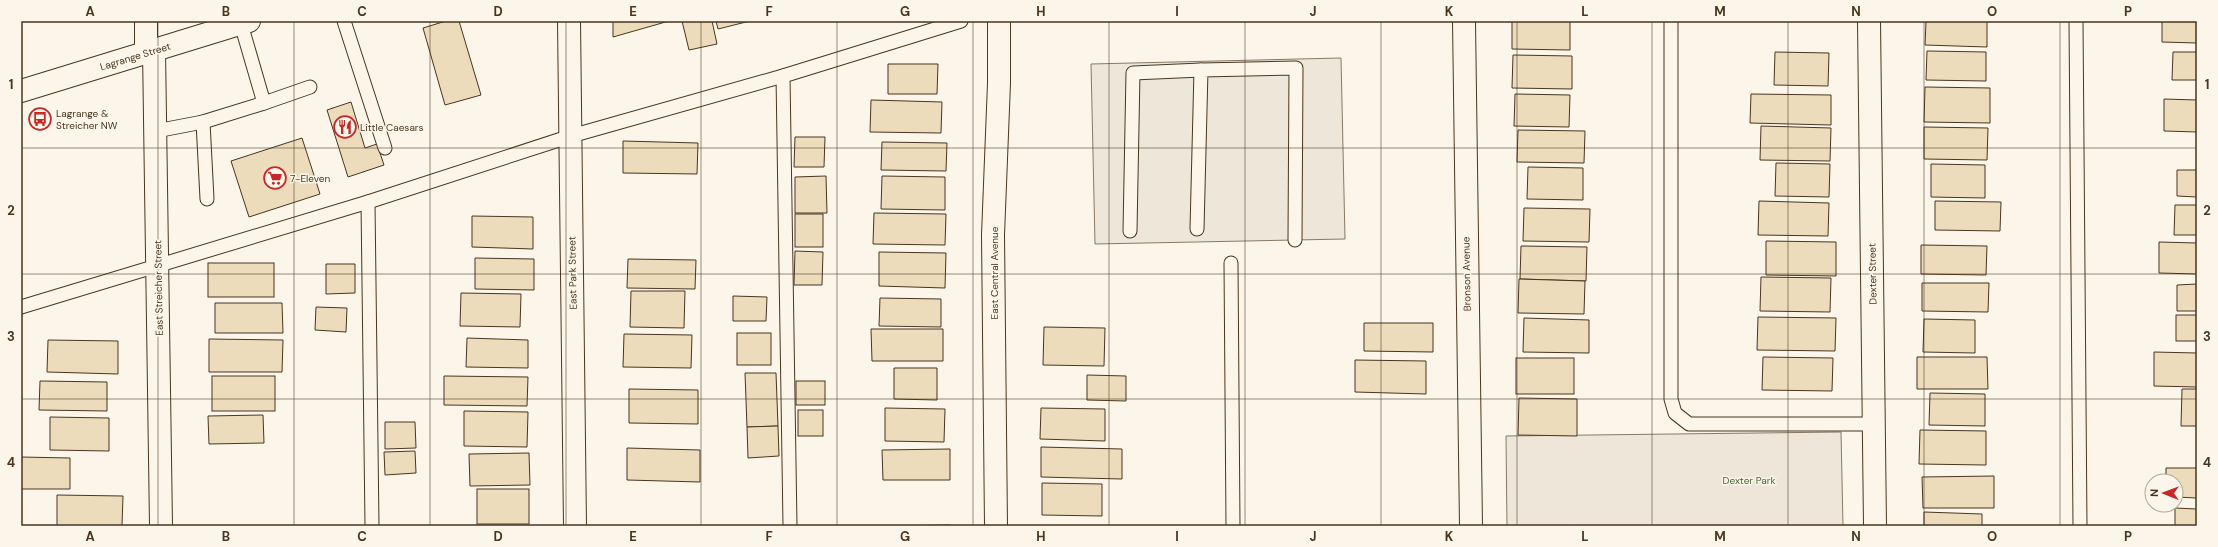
<svg xmlns="http://www.w3.org/2000/svg" width="2218" height="547" font-family="'DM Sans',sans-serif">
	<style>
		.green { fill: #ede6d9; stroke: #887966 }
		.parking { fill: #ede7d9; stroke: #887966 }
		.building { fill: #ecdcbc; stroke: #4a3520 }
		.lines { fill: none; stroke-linecap: round; stroke-linejoin: round }
		.service-casing { stroke: #4a3520; stroke-width: 15 }
		.minor-casing { stroke: #4a3520; stroke-width: 24 }
		.tertiary-casing { stroke: #4a3520; stroke-width: 24 }
		.secondary-casing { stroke: #4a3520; stroke-width: 24 }
		.service { stroke: #fbf6e9; stroke-width: 13 }
		.minor { stroke: #fbf6e9; stroke-width: 22 }
		.tertiary { stroke: #fbf6e9; stroke-width: 22 }
		.secondary { stroke: #fbf6e9; stroke-width: 22 }
		.grid { fill: none; stroke: #4a3520; stroke-width: 1; stroke-opacity: 0.55 }
		.labels { text-anchor: middle; stroke-width: 3; stroke-linejoin: round; paint-order: stroke }
		.street-label { font-size: 10px; fill: #4a3520; stroke: #fbf6e9 }
		.poi-label { font-size: 10px; fill: #4a3520; stroke: #fbf6e9; text-anchor: start }
		.park-label { font-size: 10px; fill: #436837; stroke: #fbf6e9 }
		.neatline { fill: none; stroke: #4a3520; stroke-width: 1.5 }
		.grid-label { font-size: 13px; text-anchor: middle; font-weight: bold; fill: #4a3520 }
	</style>
	<rect width="100%" height="100%" fill="#fbf6e9"/>
	<path class="green" d="M1841,432L1843,526H1507L1506,436Z"/>
	<path class="parking" d="M1341,58L1345,239L1095,244L1091,64Z"/>
	<g class="building">
		<path d="M446,21H459L481,95L445,105L423,28Z"/>
		<path d="M613,21H669L613,37Z"/>
		<path d="M682,21H712L717,44L689,50Z"/>
		<path d="M716,21H750L718,29Z"/>
		<path d="M1512,21H1570V50L1512,49Z"/>
		<path d="M1926,21H1987V47L1925,45Z"/>
		<path d="M2162,21H2197V43L2162,42Z"/>
		<path d="M1927,51L1986,52V81L1926,80Z"/>
		<path d="M1775,52L1829,53L1828,86L1774,85Z"/>
		<path d="M2173,52H2197V80H2172Z"/>
		<path d="M1513,55L1572,56V89L1512,88Z"/>
		<path d="M888,64H938L937,94H888Z"/>
		<path d="M1925,87L1990,88V123L1924,122Z"/>
		<path d="M1515,94L1570,95L1569,127L1514,126Z"/>
		<path d="M1751,94L1831,95V125L1750,123Z"/>
		<path d="M2164,99L2197,100V132L2164,131Z"/>
		<path d="M871,100L942,102L941,133L870,132Z"/>
		<path d="M351,102L365,148L377,144L384,165L348,177L327,110Z"/>
		<path d="M1761,126L1831,128L1830,161L1760,160Z"/>
		<path d="M1924,127L1988,128L1987,160L1924,159Z"/>
		<path d="M1518,130L1585,131L1584,163L1517,162Z"/>
		<path d="M795,137H825L824,167H794Z"/>
		<path d="M302,138L320,194L249,217L231,161Z"/>
		<path d="M623,141L698,143L697,174L623,173Z"/>
		<path d="M882,142L947,143L946,171L881,170Z"/>
		<path d="M1776,163L1830,164L1829,197L1775,196Z"/>
		<path d="M1931,164L1985,165V198L1931,197Z"/>
		<path d="M1528,167L1583,168V200L1527,199Z"/>
		<path d="M2177,170H2197V197L2177,196Z"/>
		<path d="M826,176L827,213H795V177Z"/>
		<path d="M882,176L945,177V210L881,209Z"/>
		<path d="M1759,201L1829,203L1828,236L1758,235Z"/>
		<path d="M1935,201L2001,202L2000,231L1935,230Z"/>
		<path d="M2175,205H2197V235H2174Z"/>
		<path d="M1524,208L1590,209L1589,242L1523,241Z"/>
		<path d="M874,213L946,214L945,245L873,244Z"/>
		<rect x="795" y="214" width="28" height="33"/>
		<path d="M472,216L533,217V249L472,247Z"/>
		<path d="M1766,241L1836,242V276L1766,275Z"/>
		<path d="M2159,242L2197,243V274L2159,273Z"/>
		<path d="M1921,245L1987,246L1986,275L1921,274Z"/>
		<path d="M1521,246L1587,247L1586,281L1520,279Z"/>
		<path d="M795,251L823,252L822,285H794Z"/>
		<path d="M879,252L946,253L945,288L879,286Z"/>
		<path d="M475,258L534,259V290L475,289Z"/>
		<path d="M628,259L696,260L695,289L627,288Z"/>
		<rect x="208" y="263" width="66" height="34"/>
		<path d="M326,264H355V293L326,294Z"/>
		<path d="M1761,277L1831,278L1830,312L1760,311Z"/>
		<path d="M1519,279L1585,281L1584,314L1518,313Z"/>
		<path d="M1922,283H1989L1988,312L1922,311Z"/>
		<path d="M2197,284V311H2177V285Z"/>
		<path d="M631,291H685L684,328L630,327Z"/>
		<path d="M461,293L521,294L520,327L460,326Z"/>
		<path d="M733,296L767,297L766,321H733Z"/>
		<path d="M880,298L941,299V327L879,326Z"/>
		<path d="M215,303H282L283,333H215Z"/>
		<path d="M316,307L347,308L346,332L315,330Z"/>
		<rect x="2176" y="315" width="21" height="26"/>
		<path d="M1758,317L1836,318L1835,351L1757,350Z"/>
		<path d="M1524,318L1589,320V353L1523,352Z"/>
		<path d="M1924,319L1975,320V353L1923,352Z"/>
		<path d="M1364,323H1433V352L1364,351Z"/>
		<path d="M1044,327L1105,328L1104,366L1043,365Z"/>
		<path d="M871,329H943V361H872Z"/>
		<rect x="737" y="333" width="34" height="32"/>
		<path d="M624,334L692,335L691,368L623,367Z"/>
		<path d="M467,338L528,340V368L466,367Z"/>
		<path d="M209,339L283,340L282,372H209Z"/>
		<path d="M48,340L118,341V374L47,372Z"/>
		<path d="M2154,352L2197,353V387L2154,386Z"/>
		<path d="M1763,357L1833,358L1832,391L1762,390Z"/>
		<path d="M1917,357H1987L1988,389H1917Z"/>
		<rect x="1516" y="358" width="58" height="36"/>
		<path d="M1355,360L1426,361V394L1355,392Z"/>
		<path d="M894,368H937V400L894,399Z"/>
		<path d="M745,373H776L778,426L747,427Z"/>
		<path d="M1087,375L1126,376V401L1087,400Z"/>
		<rect x="212" y="376" width="63" height="35"/>
		<path d="M444,376L528,377L527,406L444,405Z"/>
		<path d="M40,381L107,382V411L39,410Z"/>
		<rect x="796" y="381" width="29" height="24"/>
		<path d="M629,389L698,390V424L629,423Z"/>
		<path d="M2182,389H2197V426H2181Z"/>
		<path d="M1930,393L1985,394V426L1929,425Z"/>
		<path d="M1519,398L1577,399V436L1518,435Z"/>
		<path d="M885,408L945,409L944,442L885,441Z"/>
		<path d="M1041,408L1105,409V441L1040,439Z"/>
		<rect x="798" y="410" width="25" height="26"/>
		<path d="M464,411L528,412L527,447L464,446Z"/>
		<path d="M263,415L264,443L209,444L208,416Z"/>
		<path d="M50,417L109,418V451L50,450Z"/>
		<path d="M385,422H415L416,448L385,449Z"/>
		<path d="M778,426L779,456L748,458L747,427Z"/>
		<path d="M1920,430L1986,431V465L1919,464Z"/>
		<path d="M1041,447L1122,449V479L1041,477Z"/>
		<path d="M627,448L700,450V482L627,480Z"/>
		<path d="M950,449V480H883L882,450Z"/>
		<path d="M415,451L416,473L385,475L384,452Z"/>
		<path d="M529,453L530,485L470,486L469,454Z"/>
		<path d="M21,457L70,458V489H21Z"/>
		<path d="M2166,468H2197V498L2176,497V481H2166Z"/>
		<path d="M1994,476V508H1923L1922,477Z"/>
		<path d="M1042,483L1102,484V516L1042,515Z"/>
		<rect x="477" y="489" width="52" height="35"/>
		<path d="M57,495L123,496L122,526H57Z"/>
		<path d="M2175,508L2197,509V526H2175Z"/>
		<path d="M1924,512L1982,514V526H1924Z"/>
		<path d="M950,525V526H889Z"/>
	</g>
	<g class="lines">
		<g class="service-casing">
			<g id="service">
				<path d="M344,21L385,148"/>
				<path d="M1671,21V399L1675,413L1689,424H1873"/>
				<path d="M2076,21L2080,526"/>
				<path d="M783,76L790,526"/>
				<path d="M264,103L310,87"/>
				<path d="M156,131L203,122"/>
				<path d="M207,199L203,122L264,103L241,24"/>
				<path d="M368,202L372,526"/>
				<path d="M1197,229L1201,70L1296,68L1295,240"/>
				<path d="M1130,231L1133,73L1201,70"/>
				<path d="M1231,263L1233,526"/>
				<path d="M21,307L368,202L571,136L783,76L961,21"/>
			</g>
		</g>
		<g class="minor-casing">
			<g id="minor">
				<path d="M146,21V52"/>
				<path d="M569,21L575,526"/>
				<path d="M1464,21L1471,526"/>
				<path d="M1869,21L1875,526"/>
				<path d="M154,50L161,526"/>
			</g>
		</g>
		<g class="tertiary-casing">
			<path id="tertiary" d="M996,526L993,235L999,83V21"/>
		</g>
		<g class="secondary-casing">
			<path id="secondary" d="M21,91L249,21"/>
		</g>
		<use href="#service" class="service"/>
		<use href="#minor" class="minor"/>
		<use href="#tertiary" class="tertiary"/>
		<use href="#secondary" class="secondary"/>
	</g>
	<path class="grid" d="M158,21V526M294,21V526M430,21V526M566,21V526M701,21V526M837,21V526M973,21V526M1109,21V526M1245,21V526M1381,21V526M1517,21V526M1652,21V526M1788,21V526M1924,21V526M2060,21V526M21,148H2197M21,274H2197M21,399H2197"/>
	<defs>
		<g id="bus-ring" transform="scale(1.15)"><circle r="9.5" fill="#fbf6e9" stroke="#c62828" stroke-width="1.5"/><path d="M-5-6H5V4H4V6H2V4H-2V6H-4V4H-5ZM-3.5-4V0h7V-4ZM-3.5 1.2v1.5H-2V1.2ZM2 1.2v1.5H3.5V1.2Z" fill="#c62828"/></g>
		<g id="restaurant-ring" transform="scale(1.15)"><circle r="9.5" fill="#fbf6e9" stroke="#c62828" stroke-width="1.5"/><path d="M-5-6h1v4h1v-4h1v4h1v-4h1v5L-1.5 .5V6h-2V.5L-5-1ZM5-6V6H3V1.5H1.5Q1.5-4 5-6Z" fill="#c62828"/></g>
		<g id="supermarket-ring" transform="scale(1.15)"><circle r="9.5" fill="#fbf6e9" stroke="#c62828" stroke-width="1.5"/><path d="M-6-5.5h2.5l.6 2H6L4.5 2H-2.5L-4.4-4H-6ZM-1.5 3.2a1.3 1.3 0 1 0 .1 0ZM3 3.2a1.3 1.3 0 1 0 .1 0Z" fill="#c62828"/></g>
	</defs>
	<g fill-rule="evenodd">
		<use href="#bus-ring" x="40" y="119"/>
		<use href="#restaurant-ring" x="345" y="127"/>
		<use href="#supermarket-ring" x="275" y="178"/>
	</g>
	<g class="labels">
		<g class="street-label">
			<text transform="translate(135 56) rotate(-17)" y="4">Lagrange Street</text>
			<text transform="translate(572 273) rotate(-91)" y="4">East Park Street</text>
			<text transform="translate(994 273) rotate(-90)" y="4">East Central Avenue</text>
			<text transform="translate(1466 274) rotate(-91)" y="4">Bronson Avenue</text>
			<text transform="translate(1872 274) rotate(-91)" y="4">Dexter Street</text>
			<text transform="translate(158 288) rotate(-91)" y="4">East Streicher Street</text>
		</g>
		<g class="poi-label">
			<text x="56" y="117">Lagrange &amp;<tspan x="56" dy="12">Streicher NW</tspan></text>
			<text x="360" y="131">Little Caesars</text>
			<text x="290" y="182">7-Eleven</text>
		</g>
		<g class="park-label">
			<text x="1749" y="484">Dexter Park</text>
		</g>
	</g>
	<rect width="2218" height="547" fill="none" stroke="#fbf6e9" stroke-width="44"/>
	<g transform="translate(2164 493) rotate(271)"><circle r="19" fill="#fbf6e9" stroke="#b4a999"/>
	<path d="M0-3L7 15L0 10L-7 15Z" fill="#c62828"/>
	<text y="-6" font-size="11" font-weight="bold" text-anchor="middle" fill="#4a3520">N</text>
	</g>
	<rect x="22" y="22" width="2174" height="503" class="neatline"/>
	<g class="grid-label">
		<text x="90" y="16">A</text>
		<text x="226" y="16">B</text>
		<text x="362" y="16">C</text>
		<text x="498" y="16">D</text>
		<text x="633" y="16">E</text>
		<text x="769" y="16">F</text>
		<text x="905" y="16">G</text>
		<text x="1041" y="16">H</text>
		<text x="1177" y="16">I</text>
		<text x="1313" y="16">J</text>
		<text x="1449" y="16">K</text>
		<text x="1585" y="16">L</text>
		<text x="1720" y="16">M</text>
		<text x="1856" y="16">N</text>
		<text x="1992" y="16">O</text>
		<text x="2128" y="16">P</text>
		<text x="11" y="89">1</text>
		<text x="2207" y="89">1</text>
		<text x="11" y="215">2</text>
		<text x="2207" y="215">2</text>
		<text x="11" y="341">3</text>
		<text x="2207" y="341">3</text>
		<text x="11" y="467">4</text>
		<text x="2207" y="467">4</text>
		<text x="90" y="541">A</text>
		<text x="226" y="541">B</text>
		<text x="362" y="541">C</text>
		<text x="498" y="541">D</text>
		<text x="633" y="541">E</text>
		<text x="769" y="541">F</text>
		<text x="905" y="541">G</text>
		<text x="1041" y="541">H</text>
		<text x="1177" y="541">I</text>
		<text x="1313" y="541">J</text>
		<text x="1449" y="541">K</text>
		<text x="1585" y="541">L</text>
		<text x="1720" y="541">M</text>
		<text x="1856" y="541">N</text>
		<text x="1992" y="541">O</text>
		<text x="2128" y="541">P</text>
	</g>
</svg>
